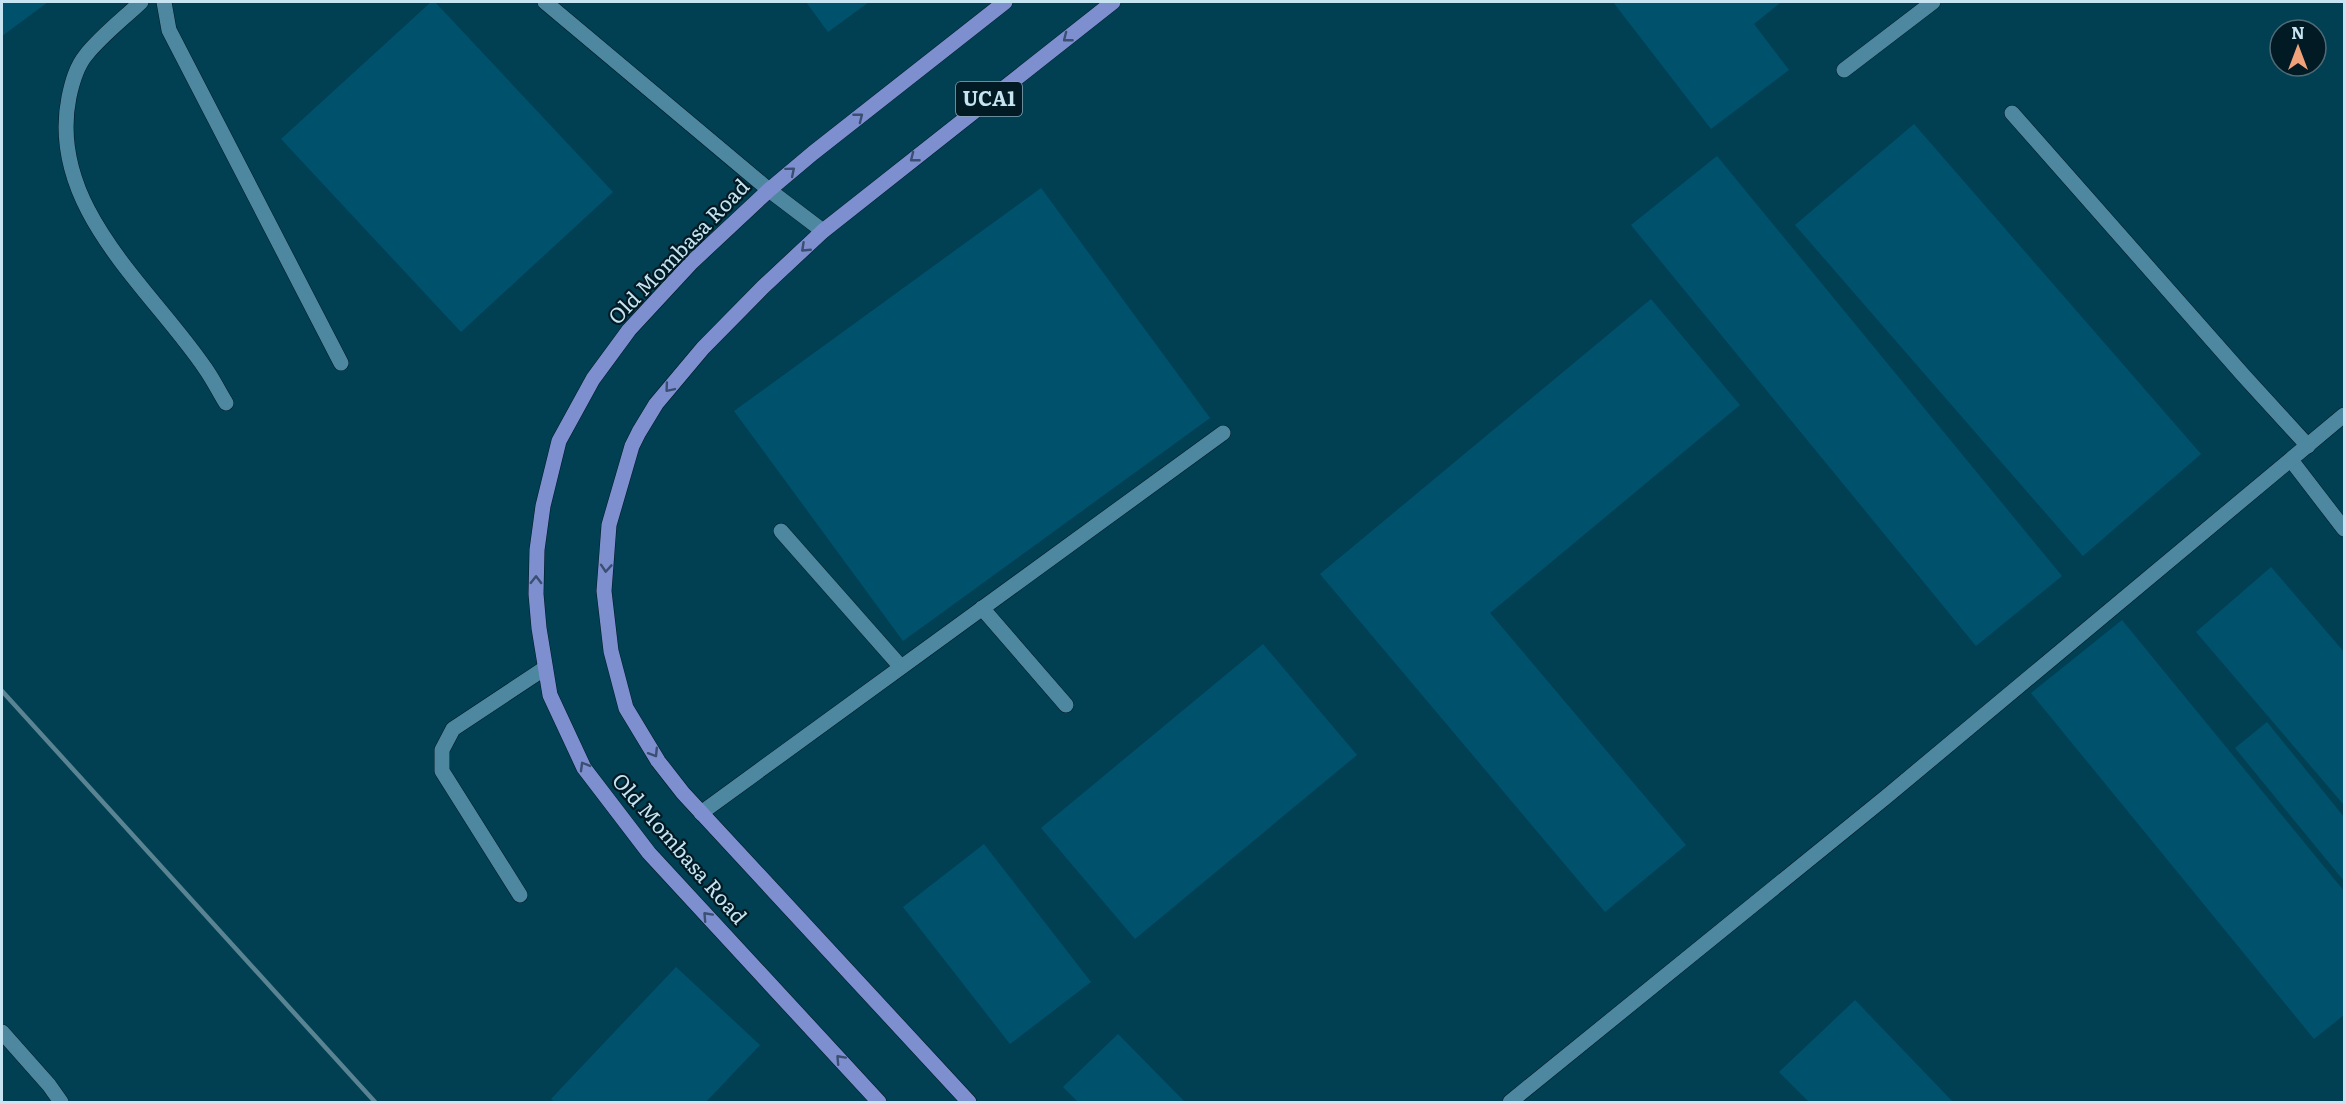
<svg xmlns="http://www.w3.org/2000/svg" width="2346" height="1104" font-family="Literata,serif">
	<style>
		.built { fill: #013f53; fill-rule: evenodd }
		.building { fill: #00526c }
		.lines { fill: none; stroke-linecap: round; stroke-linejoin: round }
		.lane-casing { stroke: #001a26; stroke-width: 16 }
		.primary-casing { stroke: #001a26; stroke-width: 16 }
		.lane { stroke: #4d88a0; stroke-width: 15 }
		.primary { stroke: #7e8fd0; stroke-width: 15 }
		.rail { stroke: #5b8493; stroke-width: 4.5 }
		.oneway { stroke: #3a4f71 }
		.labels { text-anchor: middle; stroke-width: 4.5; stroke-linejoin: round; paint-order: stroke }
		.shield { fill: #021a24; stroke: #8ba7b4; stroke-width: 1.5 }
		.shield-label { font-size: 20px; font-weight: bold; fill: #c6e4f1 }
		.street-label { font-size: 21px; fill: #c6e4f1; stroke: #021a24 }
	</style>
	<rect width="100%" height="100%" fill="#013445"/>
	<path class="built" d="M2,2H2344V1102H2ZM2280,30H2316V66H2280Z"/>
	<g class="building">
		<path d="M2,2H48L2,36Z"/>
		<path d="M431,2H435L613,192L461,332L281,139Z"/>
		<path d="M806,2H869L828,32Z"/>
		<path d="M1613,2H1779L1780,3L1754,24L1789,70L1711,129Z"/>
		<path d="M1914,124L2201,454L2083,556L1795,225Z"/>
		<path d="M1717,156L2062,576L1976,646L1631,225Z"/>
		<path d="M1041,188L1210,418L903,641L734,411Z"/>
		<path d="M1651,299L1740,405L1490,613L1686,845L1605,912L1320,574Z"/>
		<path d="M2271,567L2344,652V805L2196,632Z"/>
		<path d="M2122,620L2344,891V1015L2314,1039L2031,693Z"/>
		<path d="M1263,644L1357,755L1135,939L1041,828Z"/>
		<path d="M2267,722L2344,817V881L2235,748Z"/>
		<path d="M984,844L1091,982L1010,1044L903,907Z"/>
		<path d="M676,967L760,1045L706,1102H555L551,1099Z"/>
		<path d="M1855,1000L1953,1102H1809L1779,1072Z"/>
		<path d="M1118,1034L1185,1102H1078L1063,1087Z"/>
	</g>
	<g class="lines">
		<g class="lane-casing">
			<g id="lane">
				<path d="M141,2C123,19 101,36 86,55C76,67 72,83 69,97C47,207 150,287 205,368C213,379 219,392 226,403"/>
				<path d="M164,2L169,30L341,363"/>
				<path d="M545,2L769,190L823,231"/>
				<path d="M1844,70L1933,2"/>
				<path d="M2012,113L2244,376L2308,446"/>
				<path d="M2291,460L2344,529"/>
				<path d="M781,531L901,667"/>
				<path d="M982,608L1066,705"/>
				<path d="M701,813L1223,433"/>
				<path d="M520,895L442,771V750L453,729L545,668"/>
				<path d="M2,1032L49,1085L61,1102"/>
				<path d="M1510,1102L1886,797L2344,415"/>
			</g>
		</g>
		<g class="primary-casing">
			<g id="primary">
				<path d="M879,1102L649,853L584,768L550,695L539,628L536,594L537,550L543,506L559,441L593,379L629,330L692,262L769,190L813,153L1005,2"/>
				<path d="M969,1102L683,793L658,761L626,708L611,651L604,591L609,525L632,446L639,432L656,404L703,348L763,287L823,231L1113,2"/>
			</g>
		</g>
		<use href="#lane" class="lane"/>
		<use href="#primary" class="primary"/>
		<path class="rail" d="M2,691L375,1102"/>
	</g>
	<defs><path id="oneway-chevron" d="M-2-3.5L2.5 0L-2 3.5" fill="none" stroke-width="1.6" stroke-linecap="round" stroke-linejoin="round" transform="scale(1.5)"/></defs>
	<g class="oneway">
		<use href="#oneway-chevron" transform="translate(1067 38) rotate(142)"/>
		<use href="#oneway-chevron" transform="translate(859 117) rotate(-38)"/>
		<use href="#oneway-chevron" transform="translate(914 158) rotate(142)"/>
		<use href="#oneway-chevron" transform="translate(791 171) rotate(-40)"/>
		<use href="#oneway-chevron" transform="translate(805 248) rotate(137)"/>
		<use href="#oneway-chevron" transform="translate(669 388) rotate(130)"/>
		<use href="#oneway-chevron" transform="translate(606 568) rotate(94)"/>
		<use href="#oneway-chevron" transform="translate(536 580) rotate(-89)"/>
		<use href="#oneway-chevron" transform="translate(654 753) rotate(58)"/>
		<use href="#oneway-chevron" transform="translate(584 766) rotate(-120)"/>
		<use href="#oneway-chevron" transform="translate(707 916) rotate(-133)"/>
		<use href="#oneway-chevron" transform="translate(840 1059) rotate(-133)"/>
	</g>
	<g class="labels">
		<rect class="shield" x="956" y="82" width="66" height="34" rx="4.5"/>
		<g class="shield-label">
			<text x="989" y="106">UCA1</text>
		</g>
		<g class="street-label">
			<text transform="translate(679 252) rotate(-46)" y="7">Old Mombasa Road</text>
			<text transform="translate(679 849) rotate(49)" y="7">Old Mombasa Road</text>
		</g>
	</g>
	<rect width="2346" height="1104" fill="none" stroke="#c6e4f1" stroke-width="6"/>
	<g transform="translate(2298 48)"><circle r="28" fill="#021a24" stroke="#506b76" stroke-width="1.5"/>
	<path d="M0-4.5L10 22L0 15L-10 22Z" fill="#f0a27a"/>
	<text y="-9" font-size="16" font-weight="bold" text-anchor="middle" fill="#c6e4f1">N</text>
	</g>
</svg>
